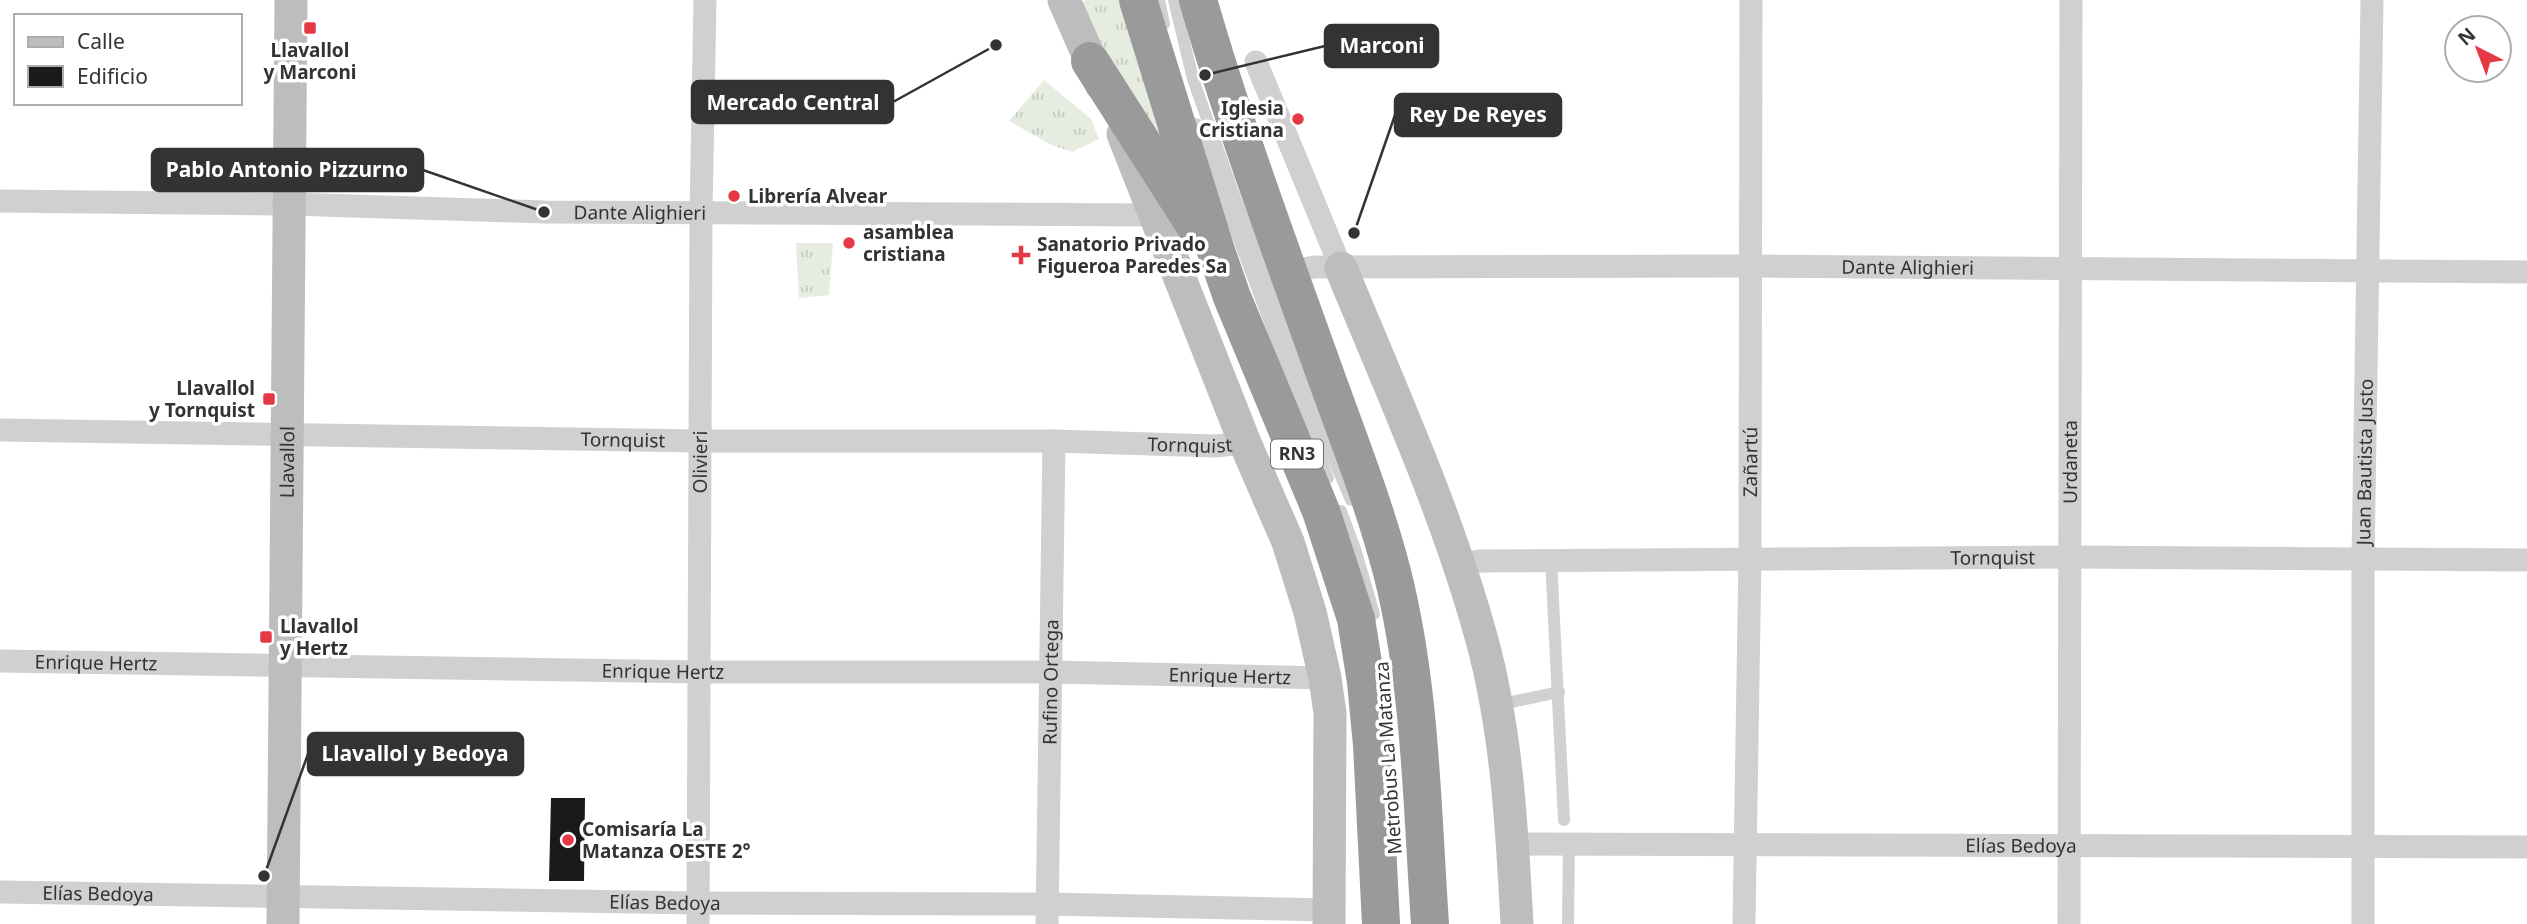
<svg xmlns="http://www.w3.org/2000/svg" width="2527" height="924" font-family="'Noto Sans',sans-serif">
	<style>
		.grass { fill: url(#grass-tufts) }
		.building { fill: #1a1a1a }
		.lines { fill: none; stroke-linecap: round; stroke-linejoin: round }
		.lane { stroke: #d0d0d0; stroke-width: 12 }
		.street { stroke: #d0d0d0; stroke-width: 23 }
		.secondary { stroke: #bdbdbd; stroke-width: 33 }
		.highway { stroke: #9a9a9a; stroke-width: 38 }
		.poi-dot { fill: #e63946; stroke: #fff; stroke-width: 2.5 }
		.labels { text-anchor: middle; stroke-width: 7; stroke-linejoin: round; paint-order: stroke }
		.shield { fill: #fff; stroke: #707070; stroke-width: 2 }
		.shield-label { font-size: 18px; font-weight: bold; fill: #333 }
		.poi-label { font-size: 19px; font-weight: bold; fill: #333; stroke: #fff; text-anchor: start }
		.street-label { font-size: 19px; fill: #333; stroke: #fff }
		.leader { fill: none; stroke: #333; stroke-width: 2.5 }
		.callout-dot { fill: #333; stroke: #fff; stroke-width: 2.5 }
		.callout { fill: #333; stroke: #333; stroke-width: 2.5 }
		.callout-label { font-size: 21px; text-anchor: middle; font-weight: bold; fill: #fff }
	</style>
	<defs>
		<pattern id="grass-tufts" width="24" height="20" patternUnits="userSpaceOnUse" patternTransform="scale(1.75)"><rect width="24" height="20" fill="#e6ecdf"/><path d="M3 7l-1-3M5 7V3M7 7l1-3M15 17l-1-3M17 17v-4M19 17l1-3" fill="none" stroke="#c6cbc0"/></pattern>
	</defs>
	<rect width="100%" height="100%" fill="#fff"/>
	<g class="grass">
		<path d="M1085,0H1126L1183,184L1128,95L1087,16L1083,3Z"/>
		<path d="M1044,80L1091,119L1099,139L1072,152L1052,145L1009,121Z"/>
		<path d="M796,243H833L829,295L799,298Z"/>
	</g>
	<path class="building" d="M551,798H585L584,881H549Z"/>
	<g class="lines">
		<g class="lane">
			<path d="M1159,0L1164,24"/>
			<path d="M1174,0L1193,79L1235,198L1331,453L1351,500"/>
			<path d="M1196,124L1328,478"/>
			<path d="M1341,511L1355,549L1374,614"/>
			<path d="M1551,559L1564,820"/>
			<path d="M1497,705L1559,692"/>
			<path d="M1568,924L1569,843"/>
		</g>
		<g class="street">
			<path d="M1256,62L1341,268"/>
			<path id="s1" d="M0,201L290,204L544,212L1155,215"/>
			<path id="s2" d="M1290,271L1315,267L1749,266L2527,272"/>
			<path id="s3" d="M0,430L701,441H1054L1215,446L1245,443"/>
			<path id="s4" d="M1459,564L1479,561L2071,557L2527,560"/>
			<path id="s5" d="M0,661L700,672H1051L1325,678"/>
			<path id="s6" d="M1513,844L2527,847"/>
			<path id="s7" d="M0,892L698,903L1047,904L1329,910"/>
			<path id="s8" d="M698,924L701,213L705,0"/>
			<path id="s9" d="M1047,924L1054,441"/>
			<path id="s10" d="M1744,924L1750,557L1751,0"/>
			<path id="s11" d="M2069,924L2071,0"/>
			<path id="s12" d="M2363,924V560L2372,0"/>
		</g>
		<g class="secondary">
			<path d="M1064,0L1101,84"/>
			<path d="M1123,134L1245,443L1288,542L1310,612L1325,678L1330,713L1329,924"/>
			<path d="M1341,268C1391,390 1447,512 1482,640C1507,732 1512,829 1517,924"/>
			<path id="s13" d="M283,924L291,0"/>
		</g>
		<g class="highway">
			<path d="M1138,0L1215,248L1232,297L1321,511L1356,619L1366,682L1372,745L1381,924"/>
			<path d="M1198,0C1234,125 1280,248 1324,371C1348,438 1374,503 1392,572C1421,686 1422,807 1430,924"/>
			<path d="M1090,61L1194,224"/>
		</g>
	</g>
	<g class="poi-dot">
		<rect x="303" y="21" width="14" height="14" rx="3.5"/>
		<circle cx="1298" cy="119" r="7"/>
		<circle cx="734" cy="196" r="7"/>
		<circle cx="849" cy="243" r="7"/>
		<path d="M1017.5 244.5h7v7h7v7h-7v7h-7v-7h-7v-7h7z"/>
		<rect x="262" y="392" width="14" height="14" rx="3.5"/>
		<rect x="259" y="630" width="14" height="14" rx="3.5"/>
		<circle cx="568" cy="840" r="7"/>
	</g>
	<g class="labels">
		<rect class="shield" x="1271" y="439.5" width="52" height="29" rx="5"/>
		<g class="shield-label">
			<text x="1297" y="460">RN3</text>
		</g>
		<g class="poi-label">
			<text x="310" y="57" text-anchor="middle">Llavallol<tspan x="310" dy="22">y Marconi</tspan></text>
			<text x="1284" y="115" text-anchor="end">Iglesia<tspan x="1284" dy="22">Cristiana</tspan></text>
			<text x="748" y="203">Librería Alvear</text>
			<text x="863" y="239">asamblea<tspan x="863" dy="22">cristiana</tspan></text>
			<text x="1037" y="251">Sanatorio Privado<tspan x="1037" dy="22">Figueroa Paredes Sa</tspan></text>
			<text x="255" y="395" text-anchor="end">Llavallol<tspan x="255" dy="22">y Tornquist</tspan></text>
			<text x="280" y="633">Llavallol<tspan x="280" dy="22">y Hertz</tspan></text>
			<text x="582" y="836">Comisaría La<tspan x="582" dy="22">Matanza OESTE 2°</tspan></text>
		</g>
		<g class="street-label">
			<text dy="7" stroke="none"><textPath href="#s1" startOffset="640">Dante Alighieri</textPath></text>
			<text dy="7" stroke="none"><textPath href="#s2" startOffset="618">Dante Alighieri</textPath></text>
			<text dy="7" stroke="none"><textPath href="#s3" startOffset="623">Tornquist</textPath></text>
			<text dy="7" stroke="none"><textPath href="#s3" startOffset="1190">Tornquist</textPath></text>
			<text dy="7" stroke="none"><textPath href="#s13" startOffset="462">Llavallol</textPath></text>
			<text dy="7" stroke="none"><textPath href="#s8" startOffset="462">Olivieri</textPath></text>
			<text dy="7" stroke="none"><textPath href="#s10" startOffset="462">Zañartú</textPath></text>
			<text dy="7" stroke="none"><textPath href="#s11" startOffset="462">Urdaneta</textPath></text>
			<text dy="7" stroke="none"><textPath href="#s12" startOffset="462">Juan Bautista Justo</textPath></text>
			<text dy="7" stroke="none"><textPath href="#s4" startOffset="534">Tornquist</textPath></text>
			<text dy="7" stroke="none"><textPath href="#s5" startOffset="96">Enrique Hertz</textPath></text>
			<text dy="7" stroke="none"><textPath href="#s5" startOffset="663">Enrique Hertz</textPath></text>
			<text dy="7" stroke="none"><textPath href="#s5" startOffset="1230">Enrique Hertz</textPath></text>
			<text dy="7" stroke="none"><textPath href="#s9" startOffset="242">Rufino Ortega</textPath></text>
			<text transform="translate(1388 758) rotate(-94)" y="7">Metrobus La Matanza</text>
			<text dy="7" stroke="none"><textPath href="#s6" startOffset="508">Elías Bedoya</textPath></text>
			<text dy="7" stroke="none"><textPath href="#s7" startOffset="98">Elías Bedoya</textPath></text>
			<text dy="7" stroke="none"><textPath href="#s7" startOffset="665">Elías Bedoya</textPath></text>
		</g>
	</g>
	<path class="leader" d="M1205 75L1325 46M996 45L893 102M1354 233L1395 115M544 212L423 170M264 876L308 754"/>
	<g class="callout-dot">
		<circle cx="1205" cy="75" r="7"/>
		<circle cx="996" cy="45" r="7"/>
		<circle cx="1354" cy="233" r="7"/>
		<circle cx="544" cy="212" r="7"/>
		<circle cx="264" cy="876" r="7"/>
	</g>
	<g class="callout">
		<rect x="1325" y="25" width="113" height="42" rx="7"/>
		<rect x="692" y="81" width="201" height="42" rx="7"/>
		<rect x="1395" y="94" width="166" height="42" rx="7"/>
		<rect x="152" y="149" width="271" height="42" rx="7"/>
		<rect x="308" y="733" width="215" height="42" rx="7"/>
	</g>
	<g class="callout-label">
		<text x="1382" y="53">Marconi</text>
		<text x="793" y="110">Mercado Central</text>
		<text x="1478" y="122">Rey De Reyes</text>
		<text x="287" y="177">Pablo Antonio Pizzurno</text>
		<text x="415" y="761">Llavallol y Bedoya</text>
	</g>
	<rect x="14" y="14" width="228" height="91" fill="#ffffff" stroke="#adadad" stroke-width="2"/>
	<rect x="28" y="37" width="35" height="10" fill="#bdbdbd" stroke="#adadad" stroke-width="2"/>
	<text x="77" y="49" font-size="21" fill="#333333">Calle</text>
	<rect x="28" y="66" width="35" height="21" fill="#1a1a1a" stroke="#adadad" stroke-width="2"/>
	<text x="77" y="84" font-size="21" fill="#333333">Edificio</text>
	<g transform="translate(2478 49) rotate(318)"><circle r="33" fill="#ffffff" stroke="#adadad" stroke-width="2"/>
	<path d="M0-5L12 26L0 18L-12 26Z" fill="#e63946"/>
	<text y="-10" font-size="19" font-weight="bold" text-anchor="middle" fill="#333333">N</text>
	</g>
</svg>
